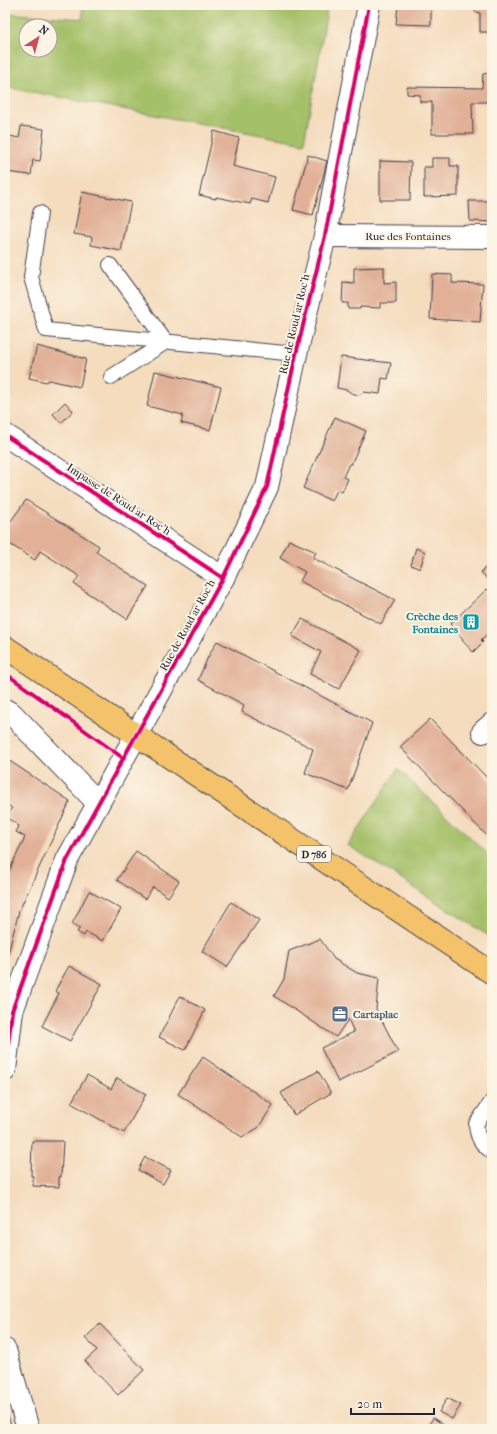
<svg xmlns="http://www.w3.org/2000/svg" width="497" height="1434" font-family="'IM FELL French Canon',serif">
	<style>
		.green { fill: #a4c067; stroke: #637151; fill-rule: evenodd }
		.building { fill: #e1b096 }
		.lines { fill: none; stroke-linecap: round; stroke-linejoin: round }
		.lane-casing { stroke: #423e4e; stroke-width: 16 }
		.street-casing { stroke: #423e4e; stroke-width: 24 }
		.primary-casing { stroke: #423e4e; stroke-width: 24 }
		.lane { stroke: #fff; stroke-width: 14 }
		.street { stroke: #fff; stroke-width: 22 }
		.primary { stroke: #f3c26a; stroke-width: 22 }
		.cycleway-casing { stroke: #fcf5e5; stroke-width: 6 }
		.cycleway { stroke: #d6006c; stroke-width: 4 }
		.labels { text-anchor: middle; stroke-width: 4; stroke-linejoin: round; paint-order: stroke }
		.shield { fill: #fcf5e5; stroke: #63616e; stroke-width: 1 }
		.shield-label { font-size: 10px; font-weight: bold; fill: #22223b }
		.street-label { font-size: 11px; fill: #22223b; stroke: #fcf5e5 }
		.culture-label { font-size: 11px; font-weight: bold; fill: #0d838f; stroke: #fcf5e5; text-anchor: end }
		.service-label { font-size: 11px; font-weight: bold; fill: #4e5e75; stroke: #fcf5e5; text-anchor: start }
	</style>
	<rect width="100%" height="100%" fill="#fcf5e5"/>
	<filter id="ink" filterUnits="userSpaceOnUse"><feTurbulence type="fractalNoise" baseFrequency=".025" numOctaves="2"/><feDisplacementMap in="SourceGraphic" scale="8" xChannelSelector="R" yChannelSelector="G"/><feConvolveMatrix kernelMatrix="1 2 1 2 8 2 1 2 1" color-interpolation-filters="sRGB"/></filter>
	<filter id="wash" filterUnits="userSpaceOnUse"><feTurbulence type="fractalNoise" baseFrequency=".012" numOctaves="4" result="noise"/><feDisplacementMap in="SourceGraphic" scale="16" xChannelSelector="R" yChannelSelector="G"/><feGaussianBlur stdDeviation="0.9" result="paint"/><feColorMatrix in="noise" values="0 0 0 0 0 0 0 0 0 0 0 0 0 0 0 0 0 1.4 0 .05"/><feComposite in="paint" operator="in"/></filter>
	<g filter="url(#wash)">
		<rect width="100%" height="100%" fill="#f4dcbd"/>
		<g class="green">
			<path d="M82,5H328L304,143L5,87V13L83,19ZM26,26H50V50H26Z"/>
			<path d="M398,769L492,858V938L348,845Z"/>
		</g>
		<g id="blocks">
			<g class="building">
				<path d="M398,5H431V25L396,24Z"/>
				<path d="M459,5H492V32H480V13L476,12L474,7L459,6Z"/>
				<path d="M492,73V102H472L473,134H432V102H420V95L407,94V87L482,88L483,74Z"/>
				<path d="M21,126L44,129L40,161L33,160L31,175L5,172V135L19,138Z"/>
				<path d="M214,131L239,138L233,166L275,177L268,203L252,199L250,204L216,197V199L199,195Z"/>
				<path d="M308,155L327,161L313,215L293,210Z"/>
				<path d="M432,158H450V166H458V196L424,197V167H432Z"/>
				<path d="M380,161L411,162L410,200H380Z"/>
				<path d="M82,192L131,202L121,251L91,245L92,237L74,234Z"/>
				<path d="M469,201H492V222L470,221Z"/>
				<path d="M384,267V283L396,282V303H380V308L360,307V309H348V303H342L343,282L354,283V268Z"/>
				<path d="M432,274L452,275V283L483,284L480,322L430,319Z"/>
				<path d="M37,346L86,359L80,387L49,380L46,382L29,378Z"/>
				<path d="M341,357L391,363L388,379L382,378L380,394L364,392L359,395L351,393L347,390L337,388Z"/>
				<path d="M155,371L221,387L210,430L181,423L183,415L147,406Z"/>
				<path d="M65,402L73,411L61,423L53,414Z"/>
				<path d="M335,417L366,431L351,464H349L343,477L348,479L342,492L337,490L332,501L303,488Z"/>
				<path d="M26,500L99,546L96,552L148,586L127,619L74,584L79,576L40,551L35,560L5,541V529Z"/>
				<path d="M289,540L316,552L313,558L395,600L381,624L300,581L305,572L280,558Z"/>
				<path d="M416,548L425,552L420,569L411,565Z"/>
				<path d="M492,561V584L481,572Z"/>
				<path d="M487,589L491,593L492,592V621L489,636L487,634L481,640L483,642L473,652L462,640L463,639L450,624Z"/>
				<path d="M302,619L361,650L339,689L310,674L321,652L292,636Z"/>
				<path d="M217,641L372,723L348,790L305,773L313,749L242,712L244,705L198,680L208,657Z"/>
				<path d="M430,719L492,783V841L400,747Z"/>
				<path d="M5,758L70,801L19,911L7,958L5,957V880L25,837L16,832L19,826L6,817L12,808L5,803Z"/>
				<path d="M136,851L179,881L168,897L153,887L145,899L117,880Z"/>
				<path d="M89,891L121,909L103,941L86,932L84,936L77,932L80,928L72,924Z"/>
				<path d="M231,902L259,920L227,967L202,951Z"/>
				<path d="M320,939L334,959L357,973L379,978L376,1009L398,1052L338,1082L321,1048L354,1032L348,1019L336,1037L274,996L284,979L289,951Z"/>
				<path d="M69,966L102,984L70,1041L42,1026L59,993L55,991Z"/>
				<path d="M180,996L205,1010L185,1050L159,1037Z"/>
				<path d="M203,1057L273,1105L258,1128L242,1137L178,1094Z"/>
				<path d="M318,1071L331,1093L294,1115L281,1093Z"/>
				<path d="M87,1075L111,1089L117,1078L146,1094L124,1133L71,1103Z"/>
				<path d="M32,1141H63L61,1177H59V1187L33,1186V1176H31Z"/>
				<path d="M145,1157L171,1170L163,1184L138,1170Z"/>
				<path d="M100,1324L144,1370L118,1395L85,1361L97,1350L85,1338Z"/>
				<path d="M447,1398L461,1405L452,1419L439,1412Z"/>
				<path d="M5,1406L12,1429H5Z"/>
				<path d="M492,1416V1429H491L488,1426Z"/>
				<path d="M433,1418L447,1427L446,1429H426Z"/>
			</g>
		</g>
	</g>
	<g filter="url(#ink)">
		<use href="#blocks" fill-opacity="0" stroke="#423e4e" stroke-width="1"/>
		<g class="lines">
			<g class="lane-casing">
				<g id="lane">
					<path d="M40,213L31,277L46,330L296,354"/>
					<path d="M110,265L166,342L111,377"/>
					<path d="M492,1101L476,1124C477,1138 481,1144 492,1152"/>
				</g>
			</g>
			<g class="street-casing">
				<g id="street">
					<path d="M325,236L492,237"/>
					<path d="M5,435L223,578"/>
					<path d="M5,710L12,714L98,803"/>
					<path d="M483,732L492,724"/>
					<path d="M5,1070L12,1011L67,860L223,578L267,487L296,354L325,236L369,5"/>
					<path d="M5,1350L28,1429"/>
				</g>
			</g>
			<g class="primary-casing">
				<path id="primary" d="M5,647L492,973"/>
			</g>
			<use href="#lane" class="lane"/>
			<use href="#street" class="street"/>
			<use href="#primary" class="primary"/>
			<g class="cycleway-casing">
				<g id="cycleway">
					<path d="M5,435L223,578"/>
					<path d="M5,673L123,758"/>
					<path d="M5,1070L12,1011L67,860L223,578L267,487L296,354L325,236L369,5"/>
				</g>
			</g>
			<use href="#cycleway" class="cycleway"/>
		</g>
	</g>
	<defs>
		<g id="building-square" transform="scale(0.9)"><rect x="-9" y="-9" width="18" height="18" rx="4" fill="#0f9aa8" stroke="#fcf5e5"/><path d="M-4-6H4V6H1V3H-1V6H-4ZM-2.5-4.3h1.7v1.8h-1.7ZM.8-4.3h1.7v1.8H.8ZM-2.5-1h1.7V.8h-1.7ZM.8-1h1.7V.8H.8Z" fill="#fff"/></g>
		<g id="office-square" transform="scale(0.9)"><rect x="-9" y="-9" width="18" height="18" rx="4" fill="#5c6f8a" stroke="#fcf5e5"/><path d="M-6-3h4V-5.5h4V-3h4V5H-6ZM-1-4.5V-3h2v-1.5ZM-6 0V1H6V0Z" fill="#fff"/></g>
	</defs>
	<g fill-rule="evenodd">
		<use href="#building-square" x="471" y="622"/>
		<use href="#office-square" x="340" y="1014"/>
	</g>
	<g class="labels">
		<rect class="shield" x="297" y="846" width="34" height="16" rx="3"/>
		<g class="shield-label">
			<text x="314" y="858">D 786</text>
		</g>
		<g class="street-label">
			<text x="408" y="240">Rue des Fontaines</text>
			<text transform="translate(294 324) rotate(-77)" y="4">Rue de Roud ar Roc'h</text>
			<text transform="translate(119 499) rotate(33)" y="4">Impasse de Roud ar Roc'h</text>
			<text transform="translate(187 625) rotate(-61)" y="4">Rue de Roud ar Roc'h</text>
		</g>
		<g class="culture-label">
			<text x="458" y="620">Crèche des<tspan x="458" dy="13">Fontaines</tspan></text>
		</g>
		<g class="service-label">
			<text x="353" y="1018">Cartaplac</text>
		</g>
	</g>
	<rect width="497" height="1434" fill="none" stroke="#fcf5e5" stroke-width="20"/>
	<g transform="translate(38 38) rotate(36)"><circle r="19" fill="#fcf5e5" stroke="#a5a1a1"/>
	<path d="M0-3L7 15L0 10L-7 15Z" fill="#d1495b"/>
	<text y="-6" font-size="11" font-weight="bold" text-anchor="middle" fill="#22223b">N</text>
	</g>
	<path d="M351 1408v6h83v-6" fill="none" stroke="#22223b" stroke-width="2"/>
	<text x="357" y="1408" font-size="12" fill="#22223b" stroke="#fcf5e5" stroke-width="3" paint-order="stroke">20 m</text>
</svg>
